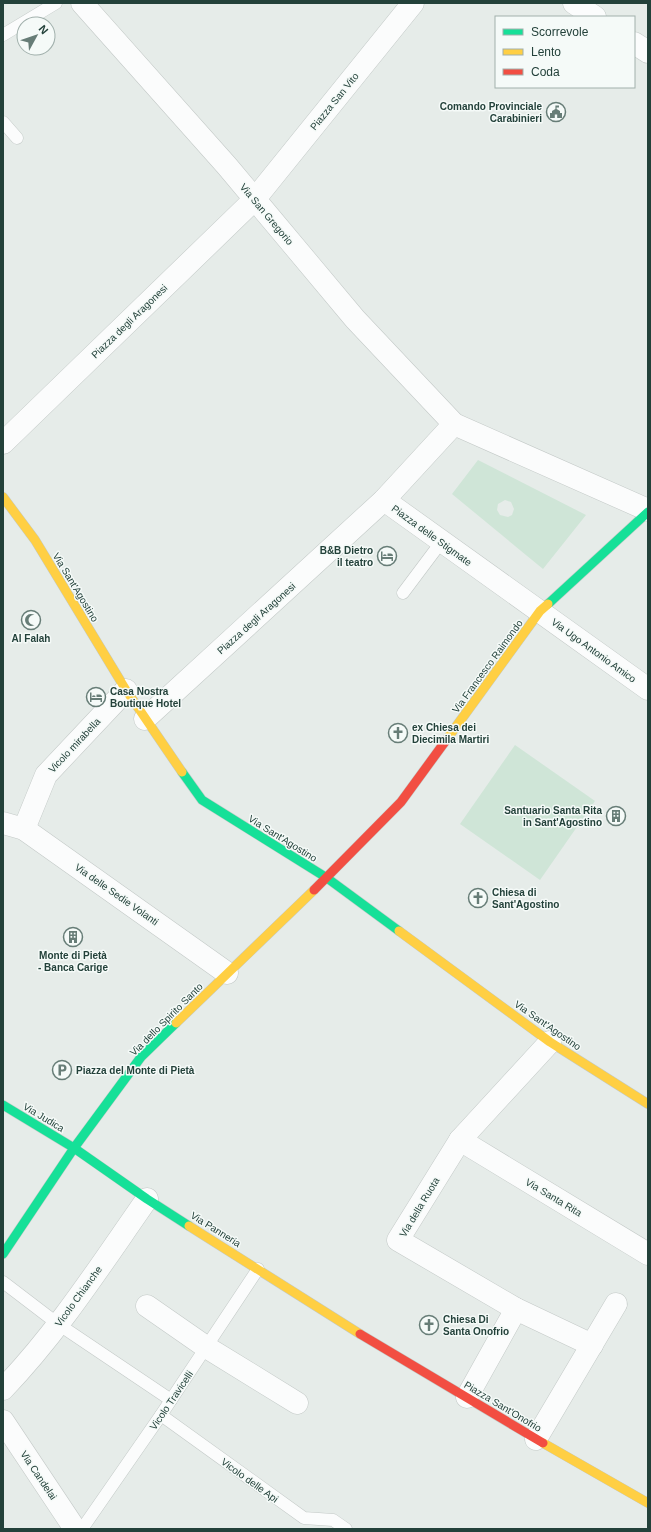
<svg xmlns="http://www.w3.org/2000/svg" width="651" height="1532" font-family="Helvetica,sans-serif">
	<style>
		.green { fill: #cfe5d7; fill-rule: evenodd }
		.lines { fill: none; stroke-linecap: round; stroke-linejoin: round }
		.lane-casing { stroke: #c3c9c7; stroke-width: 13 }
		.street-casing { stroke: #c3c9c7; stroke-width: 23 }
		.fast-casing { stroke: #c2cac7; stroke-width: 10 }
		.slow-casing { stroke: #c2cac7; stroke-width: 10 }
		.jam-casing { stroke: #c2cac7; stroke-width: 10 }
		.lane { stroke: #fbfcfc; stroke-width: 12 }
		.street { stroke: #fbfcfc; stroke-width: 22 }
		.fast { stroke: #16e098; stroke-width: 9 }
		.slow { stroke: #ffcf43; stroke-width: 9 }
		.jam { stroke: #f24e42; stroke-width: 9 }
		.labels { text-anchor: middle; stroke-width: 3; stroke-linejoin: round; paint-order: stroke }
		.street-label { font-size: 10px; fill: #23413a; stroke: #f5faf8 }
		.poi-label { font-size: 10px; font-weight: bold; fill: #23413a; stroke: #f5faf8; text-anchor: start }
	</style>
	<rect width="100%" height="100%" fill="#e6ece9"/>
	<g class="green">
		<path d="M478,460L586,515L543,569L452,494ZM505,500L511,502L514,509L512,515L508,517L500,515L497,510L498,504Z"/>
		<path d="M515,745L595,801L540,880L460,824Z"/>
	</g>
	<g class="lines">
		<g class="lane-casing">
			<g id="lane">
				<path d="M3,35L56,3"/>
				<path d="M3,122L17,138"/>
				<path d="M403,593L442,541"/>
				<path d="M3,1282L58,1324L171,1400"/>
				<path d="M161,1415L304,1518L333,1520L346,1529"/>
				<path d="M82,1529L161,1415L258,1269"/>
			</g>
		</g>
		<g class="street-casing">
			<g id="street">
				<path d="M82,3L227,166L355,319L454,424"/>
				<path d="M574,3L595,17"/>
				<path d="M634,43L648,52"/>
				<path d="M3,443L254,200L413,3"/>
				<path d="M384,500L648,689"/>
				<path d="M145,719L384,500L454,424L648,510"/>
				<path d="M3,823L24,829L227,973"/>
				<path d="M24,829L46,775L126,690"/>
				<path d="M550,1042L460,1140L398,1240L516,1309L592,1345"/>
				<path d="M460,1140L648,1254"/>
				<path d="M147,1306L206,1347L297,1403"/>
				<path d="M3,1389C58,1332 102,1263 147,1199"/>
				<path d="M467,1397L516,1309"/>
				<path d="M3,1421L75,1529"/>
				<path d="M536,1439L616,1304"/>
			</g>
		</g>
		<g class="fast-casing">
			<g id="fast">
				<path d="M548,604L648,512"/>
				<path d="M182,772L202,800L327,878L399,931"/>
				<path d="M3,1105L74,1148L147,1199L189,1226"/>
				<path d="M3,1254L74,1148L141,1057L176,1023"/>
			</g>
		</g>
		<g class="slow-casing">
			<g id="slow">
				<path d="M3,497L35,540L126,690L182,772"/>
				<path d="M447,739L540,611L548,604"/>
				<path d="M399,931L550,1042L648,1104"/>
				<path d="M176,1023L314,890"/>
				<path d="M189,1226L360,1334"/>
				<path d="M543,1443L648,1503"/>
			</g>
		</g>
		<g class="jam-casing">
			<g id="jam">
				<path d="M314,890L401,802L447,739"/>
				<path d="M360,1334L543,1443"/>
			</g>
		</g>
		<use href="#lane" class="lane"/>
		<use href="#street" class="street"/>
		<use href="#fast" class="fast"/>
		<use href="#slow" class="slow"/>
		<use href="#jam" class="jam"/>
	</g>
	<defs>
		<g id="civic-ring" transform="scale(1)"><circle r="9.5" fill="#f5faf8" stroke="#677d77" stroke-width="1.5"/><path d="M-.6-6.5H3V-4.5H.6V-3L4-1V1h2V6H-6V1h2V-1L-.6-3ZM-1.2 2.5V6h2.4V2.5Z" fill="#677d77"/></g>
		<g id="hotel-ring" transform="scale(1)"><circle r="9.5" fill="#f5faf8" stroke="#677d77" stroke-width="1.5"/><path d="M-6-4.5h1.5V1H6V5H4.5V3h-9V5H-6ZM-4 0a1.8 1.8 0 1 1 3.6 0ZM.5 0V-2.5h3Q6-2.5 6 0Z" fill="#677d77"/></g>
		<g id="mosque-ring" transform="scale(1)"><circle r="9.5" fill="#f5faf8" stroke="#677d77" stroke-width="1.5"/><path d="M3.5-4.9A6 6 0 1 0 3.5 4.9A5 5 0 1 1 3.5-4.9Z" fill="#677d77"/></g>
		<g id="church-ring" transform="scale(1)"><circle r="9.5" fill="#f5faf8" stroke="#677d77" stroke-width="1.5"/><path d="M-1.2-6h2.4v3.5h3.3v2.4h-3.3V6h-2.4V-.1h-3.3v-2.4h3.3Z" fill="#677d77"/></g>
		<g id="building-ring" transform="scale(1)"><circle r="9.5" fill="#f5faf8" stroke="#677d77" stroke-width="1.5"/><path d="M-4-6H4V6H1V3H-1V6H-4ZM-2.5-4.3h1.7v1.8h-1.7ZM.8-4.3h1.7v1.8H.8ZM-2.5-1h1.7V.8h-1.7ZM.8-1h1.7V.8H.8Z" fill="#677d77"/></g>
		<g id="parking-ring" transform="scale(1)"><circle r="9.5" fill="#f5faf8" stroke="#677d77" stroke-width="1.5"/><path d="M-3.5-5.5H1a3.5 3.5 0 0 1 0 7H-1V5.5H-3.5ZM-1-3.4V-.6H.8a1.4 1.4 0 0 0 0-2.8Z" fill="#677d77"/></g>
	</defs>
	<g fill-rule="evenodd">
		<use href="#civic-ring" x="556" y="112"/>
		<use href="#hotel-ring" x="387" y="556"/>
		<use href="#mosque-ring" x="31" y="620"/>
		<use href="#hotel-ring" x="96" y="697"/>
		<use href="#church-ring" x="398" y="733"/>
		<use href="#building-ring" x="616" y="816"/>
		<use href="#church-ring" x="478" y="898"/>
		<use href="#building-ring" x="73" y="937"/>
		<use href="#parking-ring" x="62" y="1070"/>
		<use href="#church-ring" x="429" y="1325"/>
	</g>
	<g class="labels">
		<g class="street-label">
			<text transform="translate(334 101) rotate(-51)" y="4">Piazza San Vito</text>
			<text transform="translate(267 214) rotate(50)" y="4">Via San Gregorio</text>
			<text transform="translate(129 321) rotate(-44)" y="4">Piazza degli Aragonesi</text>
			<text transform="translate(432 535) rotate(36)" y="4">Piazza delle Stigmate</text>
			<text transform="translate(76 587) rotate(59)" y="4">Via Sant'Agostino</text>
			<text transform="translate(256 618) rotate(-42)" y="4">Piazza degli Aragonesi</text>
			<text transform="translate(594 650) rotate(36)" y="4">Via Ugo Antonio Amico</text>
			<text transform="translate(487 666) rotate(-54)" y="4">Via Francesco Raimondo</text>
			<text transform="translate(74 745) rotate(-47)" y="4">Vicolo mirabella</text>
			<text transform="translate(283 838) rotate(32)" y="4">Via Sant'Agostino</text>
			<text transform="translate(117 894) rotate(35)" y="4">Via delle Sedie Volanti</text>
			<text transform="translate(166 1019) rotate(-45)" y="4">Via dello Spirito Santo</text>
			<text transform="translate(548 1025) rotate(35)" y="4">Via Sant'Agostino</text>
			<text transform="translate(44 1117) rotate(31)" y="4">Via Judica</text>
			<text transform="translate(554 1197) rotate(31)" y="4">Via Santa Rita</text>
			<text transform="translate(419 1207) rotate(-59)" y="4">Via della Ruota</text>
			<text transform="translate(216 1229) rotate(32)" y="4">Via Panneria</text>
			<text transform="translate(78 1296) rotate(-54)" y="4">Vicolo Chianche</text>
			<text transform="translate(171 1400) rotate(-56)" y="4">Vicolo Travicelli</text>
			<text transform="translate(503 1406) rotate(31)" y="4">Piazza Sant'Onofrio</text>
			<text transform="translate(39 1475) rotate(56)" y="4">Via Candelai</text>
			<text transform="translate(250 1480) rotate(36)" y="4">Vicolo delle Api</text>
		</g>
		<g class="poi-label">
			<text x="542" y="110" text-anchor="end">Comando Provinciale<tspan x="542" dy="12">Carabinieri</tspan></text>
			<text x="373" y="554" text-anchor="end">B&amp;B Dietro<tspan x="373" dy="12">il teatro</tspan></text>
			<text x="31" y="642" text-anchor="middle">Al Falah</text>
			<text x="110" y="695">Casa Nostra<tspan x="110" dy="12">Boutique Hotel</tspan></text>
			<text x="412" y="731">ex Chiesa dei<tspan x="412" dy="12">Diecimila Martiri</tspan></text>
			<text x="602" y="814" text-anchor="end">Santuario Santa Rita<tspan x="602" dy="12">in Sant'Agostino</tspan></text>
			<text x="492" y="896">Chiesa di<tspan x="492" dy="12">Sant'Agostino</tspan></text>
			<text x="73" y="959" text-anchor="middle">Monte di Pietà<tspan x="73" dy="12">- Banca Carige</tspan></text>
			<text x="76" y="1074">Piazza del Monte di Pietà</text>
			<text x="443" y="1323">Chiesa Di<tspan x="443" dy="12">Santa Onofrio</tspan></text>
		</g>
	</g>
	<rect width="651" height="1532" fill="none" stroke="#23413a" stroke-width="8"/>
	<rect x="495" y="16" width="140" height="72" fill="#f5faf8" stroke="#a1b0ac"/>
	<rect x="503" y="29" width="20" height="6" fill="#16e098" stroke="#a1b0ac"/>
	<text x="531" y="36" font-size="12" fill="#23413a">Scorrevole</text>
	<rect x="503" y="49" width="20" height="6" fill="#ffcf43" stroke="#a1b0ac"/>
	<text x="531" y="56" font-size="12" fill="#23413a">Lento</text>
	<rect x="503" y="69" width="20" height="6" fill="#f24e42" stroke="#a1b0ac"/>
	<text x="531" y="76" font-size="12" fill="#23413a">Coda</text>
	<g transform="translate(36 36) rotate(50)"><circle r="19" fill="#f5faf8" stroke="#a1b0ac"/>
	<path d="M0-3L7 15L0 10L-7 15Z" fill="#677d77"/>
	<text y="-6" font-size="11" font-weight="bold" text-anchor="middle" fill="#23413a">N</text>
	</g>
</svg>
